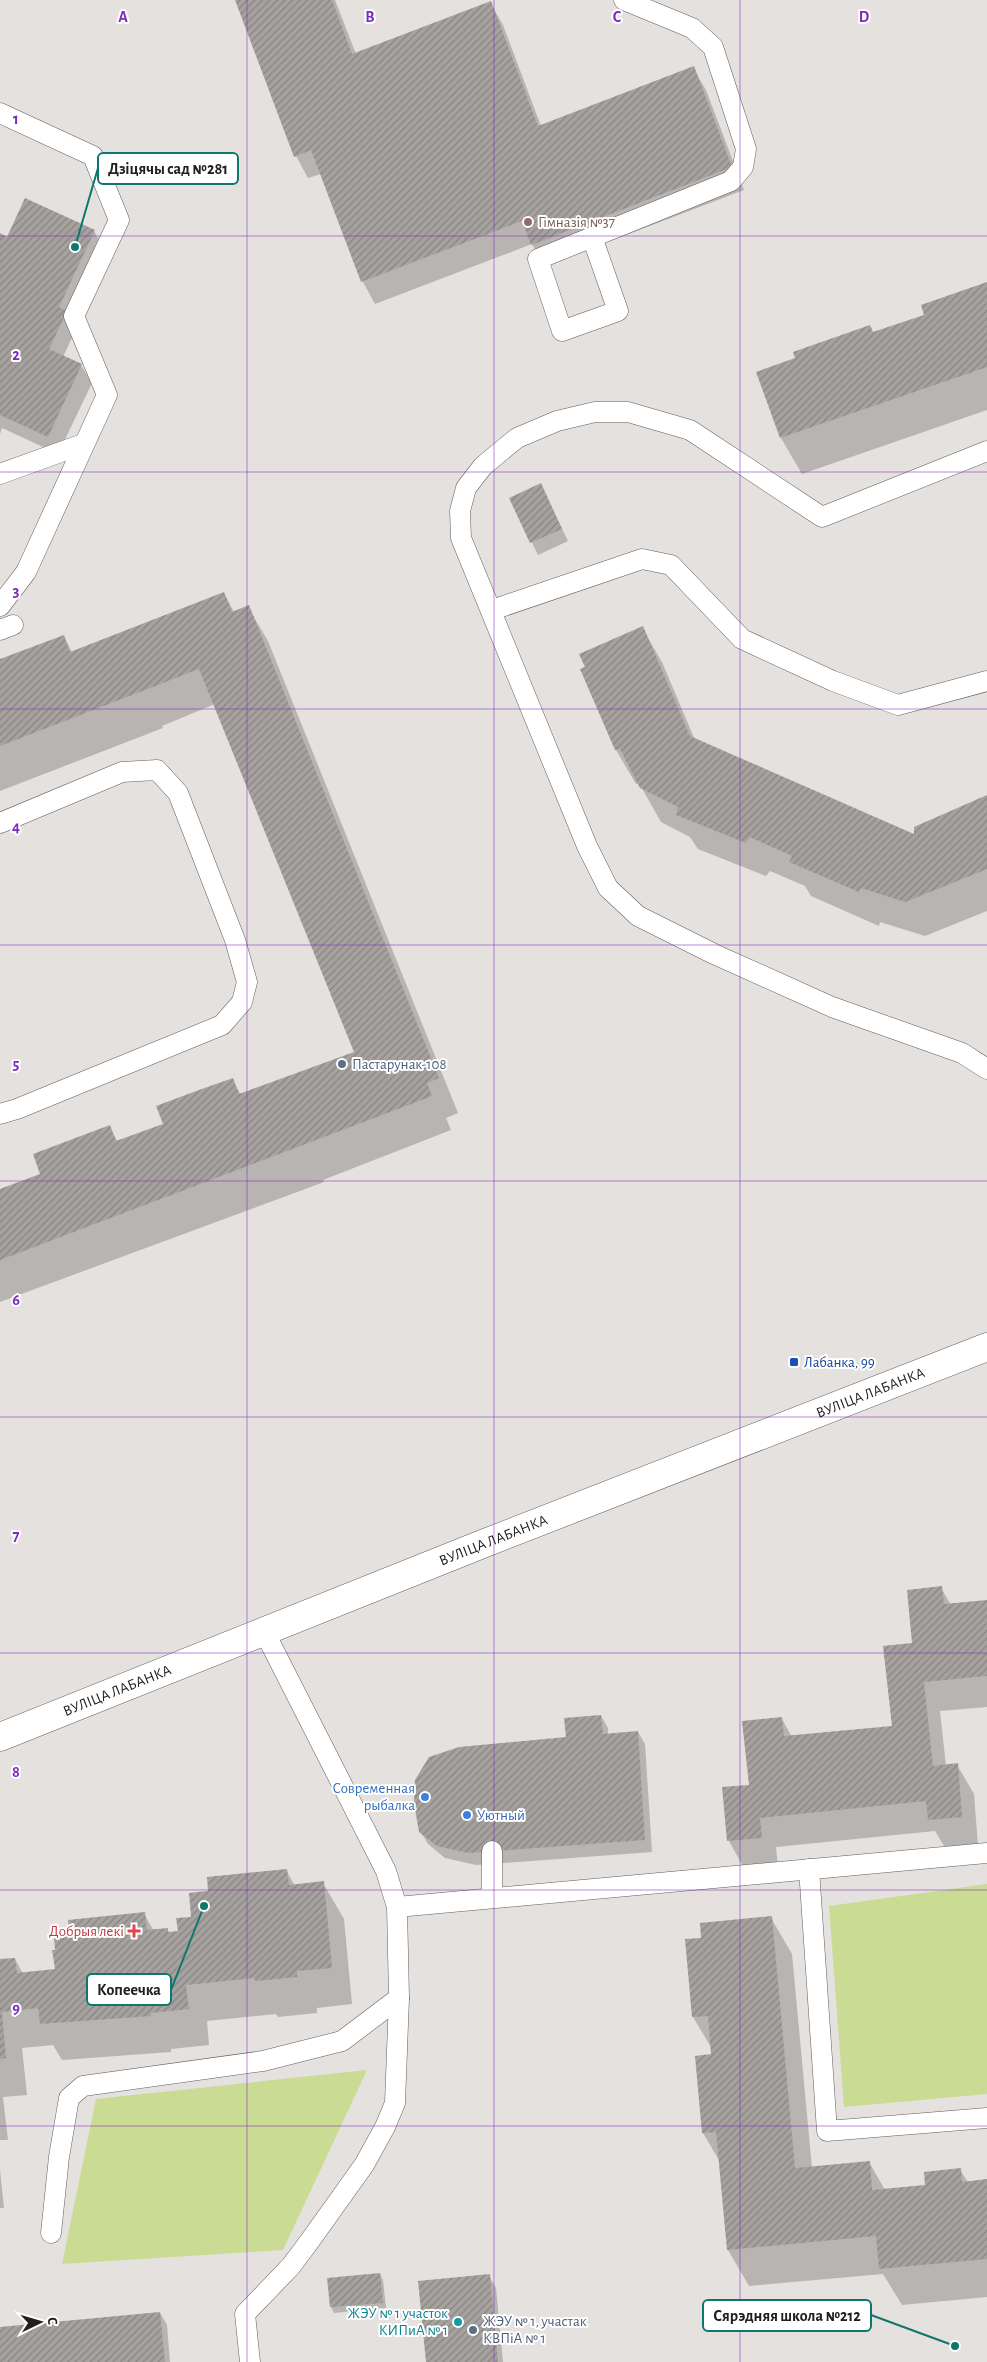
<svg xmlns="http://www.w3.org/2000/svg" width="987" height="2362" font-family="'Alegreya Sans',sans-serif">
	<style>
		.green { fill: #cadb94 }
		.shadow { fill: #0003 }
		.building { fill: url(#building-hatch) }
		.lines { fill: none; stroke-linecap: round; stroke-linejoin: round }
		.lane-casing { stroke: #615e5c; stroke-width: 21 }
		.secondary-casing { stroke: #615e5c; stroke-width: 29 }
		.lane { stroke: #fff; stroke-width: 20 }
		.secondary { stroke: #fff; stroke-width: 28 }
		.grid { fill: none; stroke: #7b2cbf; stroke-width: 1; stroke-opacity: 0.55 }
		.education-dot { fill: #8d6e63; stroke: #fff; stroke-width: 2 }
		.service-dot { fill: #5c6f8a; stroke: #fff; stroke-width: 2 }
		.transit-dot { fill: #1a4fb4; stroke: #fff; stroke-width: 2 }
		.shop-dot { fill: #3f7fe0; stroke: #fff; stroke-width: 2 }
		.health-dot { fill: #e0444e; stroke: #fff; stroke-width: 2 }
		.culture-dot { fill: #0f9aa8; stroke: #fff; stroke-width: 2 }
		.labels { text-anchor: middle; stroke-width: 4; stroke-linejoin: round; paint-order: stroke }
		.education-label { font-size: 15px; fill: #785e54; stroke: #fff; text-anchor: start }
		.service-label { font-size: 15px; fill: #4e5e75; stroke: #fff; text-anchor: start }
		.transit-label { font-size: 15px; fill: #164399; stroke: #fff; text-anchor: start }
		.street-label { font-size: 15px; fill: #21201f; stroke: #fff }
		.shop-label { font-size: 15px; fill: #366cbe; stroke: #fff; text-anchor: end }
		.health-label { font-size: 15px; fill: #be3a42; stroke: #fff; text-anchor: end }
		.culture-label { font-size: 15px; fill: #0d838f; stroke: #fff; text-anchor: end }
		.grid-label { font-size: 16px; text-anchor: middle; font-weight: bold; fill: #7b2cbf; stroke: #fff; stroke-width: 4; stroke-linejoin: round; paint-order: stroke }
		.leader { fill: none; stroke: #0f766e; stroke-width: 2 }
		.callout-dot { fill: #0f766e; stroke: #fff; stroke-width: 2 }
		.callout { fill: #fff; stroke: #0f766e; stroke-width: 2 }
		.callout-label { font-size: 16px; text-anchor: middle; font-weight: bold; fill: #21201f }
	</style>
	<defs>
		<pattern id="building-hatch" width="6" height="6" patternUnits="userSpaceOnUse" patternTransform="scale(1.25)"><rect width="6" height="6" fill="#a6a2a0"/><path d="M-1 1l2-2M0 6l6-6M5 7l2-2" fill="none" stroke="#878482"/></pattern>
	</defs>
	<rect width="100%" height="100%" fill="#e5e1df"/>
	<g class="green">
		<path d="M987,1884V2094L844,2107L829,1906Z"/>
		<path d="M367,2070L283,2250L62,2264L96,2099Z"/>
	</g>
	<g class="shadow">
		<path d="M236,0H335L356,54L490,2L503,25L541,126L693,68L706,90L744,190L545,266L532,244L375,304L363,282L321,174L308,178L296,156Z"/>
		<path d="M94,231L104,249L76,329L63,357L81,365L92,383L58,454L2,428L0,434V235L8,238Z"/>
		<path d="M987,284V410L802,474L781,438L873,333L925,315Z"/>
		<path d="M541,485L568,541L538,555L511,499Z"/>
		<path d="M224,593L234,612L248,607L268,641L458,1113L446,1118L451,1130L323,1180L324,1182L0,1302V1190L42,1174L109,1127L118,1142L164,1124L232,1079L241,1095L356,1052L215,704L162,726L163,728L0,791V661L64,637L72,652Z"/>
		<path d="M642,628L662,662L695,740L916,836L987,796V911L925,936L880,922L879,926L811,896L805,886L770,871L766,876L698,849L690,837L661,822L639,783L636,784L616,750Z"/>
		<path d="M941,1588L951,1605L987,1601V1707L940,1711L946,1766L957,1765L974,1794L978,1846L946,1849L935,1831L776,1847L778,1867L745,1870L729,1841L750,1786L782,1719L792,1737L893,1727L913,1644Z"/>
		<path d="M601,1716L608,1728V1735L638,1732L645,1744L652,1852L476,1865L445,1858L428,1844L421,1832Z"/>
		<path d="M286,1870L295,1886L323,1883L344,1919L352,2004L317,2008V2013L278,2017L276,2014L207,2021L209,2045L171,2049V2052L62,2060L53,2045L22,2048L27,2095L3,2097L8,2140H0V1961L15,1959L23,1974L56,1971L70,1937L144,1914L154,1931L167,1929L170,1933L179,1932L192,1918L210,1892Z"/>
		<path d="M771,1918L792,1954L812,2168L869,2162L885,2190L926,2186L960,2170L968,2182L987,2181V2297L902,2305L883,2274L749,2286L728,2250L720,2162L703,2133L712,2049L693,2017L703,1939Z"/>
		<path d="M0,2170L4,2208H0Z"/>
		<path d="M380,2274L383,2280L386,2308L334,2313L331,2307Z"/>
		<path d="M489,2276L496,2288L503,2362H427Z"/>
		<path d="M160,2313L167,2325L170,2362H0V2328Z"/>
	</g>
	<g class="building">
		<path d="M235,0H332L352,54L491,1L538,126L694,66L732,167L531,245L522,221L361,282L311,150L294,157Z"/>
		<path d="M25,198L95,230L59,307L67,311L49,349L82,364L48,437L0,415V233L7,237Z"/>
		<path d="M987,282V367L780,438L756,372L795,358L793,352L870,325L873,332L924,315L921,305Z"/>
		<path d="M541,483L562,529L530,543L509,498Z"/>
		<path d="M224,592L232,612L249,605L439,1078L427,1083L432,1096L0,1260V1189L40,1174L33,1154L110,1125L116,1141L163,1124L156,1106L199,1090L233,1078L239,1094L354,1052L199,669L0,746V659L64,635L70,652Z"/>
		<path d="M643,626L690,736L914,834V827L987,795V869L905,902L861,888L859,892L789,862L792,856L750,837L746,843L676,815L678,807L640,788L620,749L615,750L580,669L585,667L579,654Z"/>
		<path d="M942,1586L944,1604L987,1600V1676L924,1682L933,1766L958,1763L962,1817L928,1820L926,1801L760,1818L762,1838L727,1841L722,1787L749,1785L742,1721L782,1717L784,1736L892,1726L883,1646L912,1643L907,1590Z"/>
		<path d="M601,1715L603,1734L638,1731L645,1840L468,1853L437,1846L419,1832L414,1803L415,1780L429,1757L459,1747L566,1737L564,1718Z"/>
		<path d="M287,1869L289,1885L324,1881L332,1968L297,1971V1977L256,1981L254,1978L186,1985L189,2009L151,2013V2016L40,2024L38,2008L2,2012L6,2058L0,2059V1959L15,1958L17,1973L55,1969L52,1950H55L54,1937L69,1936L68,1920L145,1912L147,1930L168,1928V1932L178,1931L176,1918L191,1917L189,1893L208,1891L207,1877Z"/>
		<path d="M772,1916L795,2168L870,2161L872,2190L925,2185L924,2172L961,2168L962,2182L987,2179V2259L879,2269L876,2236L727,2250L716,2132L702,2133L695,2056L711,2054L708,2016L692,2017L685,1939L701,1938L700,1923Z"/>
		<path d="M380,2273L383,2303L330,2307L327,2278Z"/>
		<path d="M490,2274L498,2362H426L418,2281Z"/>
		<path d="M160,2312L165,2362H0V2327Z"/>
	</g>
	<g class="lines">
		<g class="lane-casing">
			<g id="lane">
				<path d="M0,113L93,156L119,220L74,316L107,395L26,572L0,606"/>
				<path d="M592,237L618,311L562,331L538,259L731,181L743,167L746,149L713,47L692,28L624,0"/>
				<path d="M987,451L822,517L690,430L628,412H595L557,421L517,438L483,466L466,488L460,511L461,538L587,846L608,888L638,916L714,954L832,1007L962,1053L987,1069"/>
				<path d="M0,474L83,444"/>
				<path d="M492,610L642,559L671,565L742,639L833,681L898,705L987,681"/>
				<path d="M0,630L13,625"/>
				<path d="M0,823L122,772L157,770L178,793L235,940L247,982L242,1002L222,1025L17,1109L0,1114"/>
				<path d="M492,1851V1898"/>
				<path d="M809,1869L827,2131L987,2118"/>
				<path d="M397,1907L987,1853"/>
				<path d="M51,2233L59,2157L69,2098L83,2086L263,2061L342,2041L399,1998L397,1907L386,1871L264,1631"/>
				<path d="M250,2362L245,2314L291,2266L309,2242L364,2165L385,2127L395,2103L399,1998"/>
			</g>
		</g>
		<g class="secondary-casing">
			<g id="secondary">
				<path id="s1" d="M0,1737L485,1543L987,1347"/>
			</g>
		</g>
		<use href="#lane" class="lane"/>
		<use href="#secondary" class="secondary"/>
	</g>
	<path class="grid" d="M247,0V2362M494,0V2362M740,0V2362M0,236H987M0,472H987M0,709H987M0,945H987M0,1181H987M0,1417H987M0,1653H987M0,1890H987M0,2126H987"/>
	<circle class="education-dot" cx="528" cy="222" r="5"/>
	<g class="service-dot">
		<circle cx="342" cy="1064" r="5"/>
		<circle cx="473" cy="2330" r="5"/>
	</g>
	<rect class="transit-dot" x="789" y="1357" width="10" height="10" rx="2.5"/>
	<g class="shop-dot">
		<circle cx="425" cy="1797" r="5"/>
		<circle cx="467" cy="1815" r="5"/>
	</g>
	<path class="health-dot" d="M131.5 1923.5h5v5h5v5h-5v5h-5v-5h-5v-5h5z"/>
	<circle class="culture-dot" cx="458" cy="2322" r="5"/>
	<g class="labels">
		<g class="education-label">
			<text x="538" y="227">Гімназія №37</text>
		</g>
		<g class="service-label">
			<text x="352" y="1069">Пастарунак-108</text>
			<text x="483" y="2326">ЖЭУ № 1, участак<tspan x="483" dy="17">КВПіА № 1</tspan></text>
		</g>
		<g class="transit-label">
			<text x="804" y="1367">Лабанка, 99</text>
		</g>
		<g class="street-label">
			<text dy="5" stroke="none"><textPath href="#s1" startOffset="936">ВУЛІЦА ЛАБАНКА</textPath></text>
			<text dy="5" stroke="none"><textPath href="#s1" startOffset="531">ВУЛІЦА ЛАБАНКА</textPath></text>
			<text dy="5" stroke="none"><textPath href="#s1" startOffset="126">ВУЛІЦА ЛАБАНКА</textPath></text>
		</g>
		<g class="shop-label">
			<text x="415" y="1793">Современная<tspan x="415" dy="17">рыбалка</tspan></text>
			<text x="477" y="1820" text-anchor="start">Уютный</text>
		</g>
		<g class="health-label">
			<text x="124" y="1936">Добрыя лекі</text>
		</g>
		<g class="culture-label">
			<text x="448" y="2318">ЖЭУ № 1 участок<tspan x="448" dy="17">КИПиА № 1</tspan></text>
		</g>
	</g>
	<g class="grid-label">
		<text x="123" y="22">A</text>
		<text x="370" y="22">B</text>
		<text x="617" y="22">C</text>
		<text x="864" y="22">D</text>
		<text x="16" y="124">1</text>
		<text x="16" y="360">2</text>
		<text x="16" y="596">3</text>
		<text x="16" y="832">4</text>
		<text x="16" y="1069">5</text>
		<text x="16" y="1305">6</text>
		<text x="16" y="1541">7</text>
		<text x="16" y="1777">8</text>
		<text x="16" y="2013">9</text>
	</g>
	<path class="leader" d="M75 247L98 168M204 1906L171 1990M955 2346L871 2315"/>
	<g class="callout-dot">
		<circle cx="75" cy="247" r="5"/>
		<circle cx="204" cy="1906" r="5"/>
		<circle cx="955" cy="2346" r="5"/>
	</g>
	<g class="callout">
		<rect x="98" y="153" width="140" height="31" rx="5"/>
		<rect x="87" y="1974" width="84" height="31" rx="5"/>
		<rect x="703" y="2300" width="168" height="31" rx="5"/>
	</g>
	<g class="callout-label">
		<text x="168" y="174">Дзіцячы сад №281</text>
		<text x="129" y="1995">Копеечка</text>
		<text x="787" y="2321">Сярэдняя школа №212</text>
	</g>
	<g transform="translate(40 2322) rotate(85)" stroke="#ffffff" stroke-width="4" paint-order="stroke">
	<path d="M0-4L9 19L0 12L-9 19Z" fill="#21201f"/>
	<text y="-8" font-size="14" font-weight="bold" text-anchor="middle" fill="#21201f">С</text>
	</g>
</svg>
